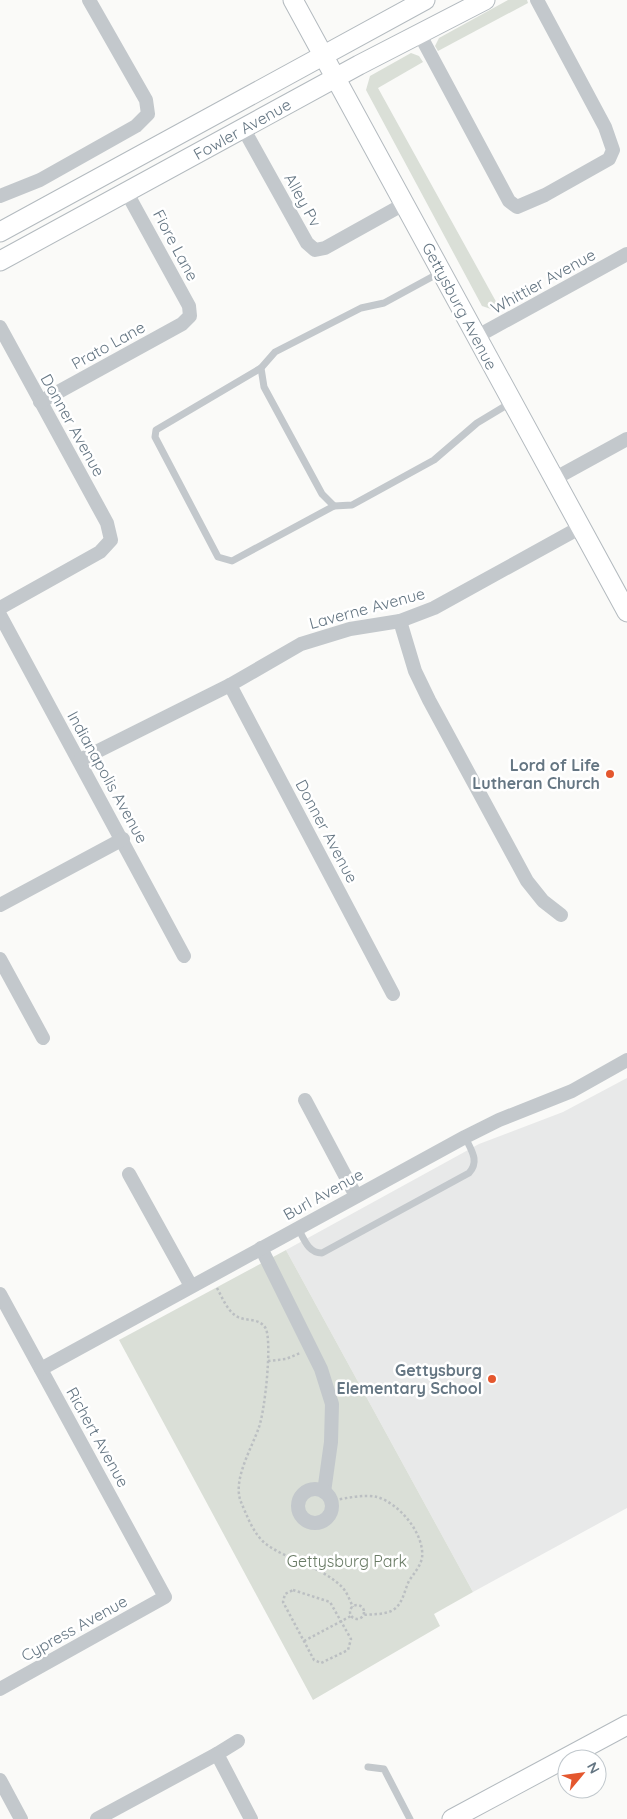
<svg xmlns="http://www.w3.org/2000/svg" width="627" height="1819" font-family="Quicksand,sans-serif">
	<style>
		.built { fill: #e8e9e9 }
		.green { fill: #dadfd7 }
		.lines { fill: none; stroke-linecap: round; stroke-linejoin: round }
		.secondary-casing { stroke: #b3babf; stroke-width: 21 }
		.path { stroke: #bbbfc2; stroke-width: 2.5; stroke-dasharray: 2.5 2.5; stroke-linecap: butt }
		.lane { stroke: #c3c8cc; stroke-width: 7 }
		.street { stroke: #c3c8cc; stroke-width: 14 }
		.secondary { stroke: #fff; stroke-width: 19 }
		.poi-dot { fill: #e4572e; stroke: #fff; stroke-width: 2 }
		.labels { text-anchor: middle; stroke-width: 5; stroke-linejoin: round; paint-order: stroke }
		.street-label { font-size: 16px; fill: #657683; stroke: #fff }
		.poi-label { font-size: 16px; font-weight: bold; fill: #657683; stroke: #fff; text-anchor: end }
		.park-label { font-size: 16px; fill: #687a64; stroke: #fff }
	</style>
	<rect width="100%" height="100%" fill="#fafaf8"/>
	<path class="built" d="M627,1078V1508L473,1592L286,1250L479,1144L563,1112Z"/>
	<g class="green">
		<path d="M508,0H527L528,3L438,51L435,46L439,38Z"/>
		<path d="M411,53L419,56L423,62L378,88L499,307L494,310L482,306L366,90L370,76Z"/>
		<path d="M286,1250L473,1592L434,1614L440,1626L313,1700L119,1340Z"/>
	</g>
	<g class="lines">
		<g class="secondary-casing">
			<g id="secondary">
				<path d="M293,0L627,612"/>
				<path d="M0,232L425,0"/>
				<path d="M0,261L359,65L485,0"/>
				<path d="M452,1819L627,1725"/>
			</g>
		</g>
		<g class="path">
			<path d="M217,1288C222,1297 227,1310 236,1316C245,1322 260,1317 266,1329C272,1344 265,1410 259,1427C252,1448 232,1480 241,1502C247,1516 254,1535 266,1544C289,1561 321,1566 342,1587C347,1592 350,1601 353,1607"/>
			<path d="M268,1361L286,1359L300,1353"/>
			<path d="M335,1500C347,1498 365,1494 377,1497C399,1503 425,1534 422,1558C420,1567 414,1573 409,1581C404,1591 403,1604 393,1610C385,1615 372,1614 363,1615"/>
			<path d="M293,1590L330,1602L351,1639L348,1650L321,1663L314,1660L283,1602L285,1594Z"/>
			<circle cx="357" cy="1612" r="7"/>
			<path d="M304,1641L351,1616"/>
		</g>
		<g class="lane">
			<path d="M441,272L384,303L361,308L275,352L261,368L264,387L322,494L334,506L352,505L434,460L477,423L512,402"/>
			<path d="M261,368L156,430L155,437L218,557L232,561L334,506"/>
			<path d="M298,1228C304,1239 308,1253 322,1253L469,1173C480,1161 471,1150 465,1137"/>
			<path d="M368,1767L384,1769L410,1819"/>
		</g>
		<g class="street">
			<path d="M419,33L509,201L517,207L545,195L609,159L613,150L605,127L537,0"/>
			<path d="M243,128L307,243L315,250L325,248L404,204"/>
			<path d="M0,196L40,180L136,126L148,114L146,100L89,0"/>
			<path d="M0,327L107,523L111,540L100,552L0,608"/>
			<path d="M476,337L627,254"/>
			<path d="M40,402L182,324L190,316L189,306L127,193"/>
			<path d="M554,479L627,439"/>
			<path d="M0,615L184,956"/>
			<path d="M400,621L415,671L429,700L527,881L543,901L561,915"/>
			<path d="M230,685L393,994"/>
			<path d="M80,760L230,685L301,644L350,629L400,621L434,608L581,527"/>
			<path d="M0,905L123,839"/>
			<path d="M0,959L43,1038"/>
			<path d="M305,1100L356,1196"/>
			<path d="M129,1174L191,1286"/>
			<path d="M261,1248L321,1369L332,1404L331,1442L324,1492"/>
			<path d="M0,1294L165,1597L0,1689"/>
			<path d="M41,1369L465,1137L499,1120L572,1091L627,1060"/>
			<circle cx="315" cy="1506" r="17"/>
			<path d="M217,1754L238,1741"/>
			<path d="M0,1780L21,1819"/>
			<path d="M97,1819L217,1754L251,1819"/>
		</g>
		<use href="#secondary" class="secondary"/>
	</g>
	<g class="poi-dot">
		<circle cx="610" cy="774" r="5"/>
		<circle cx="492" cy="1379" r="5"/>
	</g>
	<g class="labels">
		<g class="street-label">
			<text transform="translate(242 129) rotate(-29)" y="6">Fowler Avenue</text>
			<text transform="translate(303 200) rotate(61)" y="6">Alley Pv</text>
			<text transform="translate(176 245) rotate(62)" y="6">Fiore Lane</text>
			<text transform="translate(543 281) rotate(-29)" y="6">Whittier Avenue</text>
			<text transform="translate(460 306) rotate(62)" y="6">Gettysburg Avenue</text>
			<text transform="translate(108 345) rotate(-29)" y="6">Prato Lane</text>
			<text transform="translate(73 425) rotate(61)" y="6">Donner Avenue</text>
			<text transform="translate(367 608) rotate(-15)" y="6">Laverne Avenue</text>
			<text transform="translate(108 777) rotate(61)" y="6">Indianapolis Avenue</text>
			<text transform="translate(327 831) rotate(62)" y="6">Donner Avenue</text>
			<text transform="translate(323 1194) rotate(-29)" y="6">Burl Avenue</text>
			<text transform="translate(98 1437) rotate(61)" y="6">Richert Avenue</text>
			<text transform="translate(74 1628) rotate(-29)" y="6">Cypress Avenue</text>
		</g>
		<g class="poi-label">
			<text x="600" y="771">Lord of Life<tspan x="600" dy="18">Lutheran Church</tspan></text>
			<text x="482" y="1376">Gettysburg<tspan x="482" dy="18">Elementary School</tspan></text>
		</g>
		<g class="park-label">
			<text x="347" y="1567">Gettysburg Park</text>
		</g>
	</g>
	<g transform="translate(582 1774) rotate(61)"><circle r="24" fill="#ffffff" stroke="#c1c8cd"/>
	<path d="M0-4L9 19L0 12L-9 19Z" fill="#e4572e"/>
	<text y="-8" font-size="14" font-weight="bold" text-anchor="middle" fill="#657683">N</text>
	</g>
</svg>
